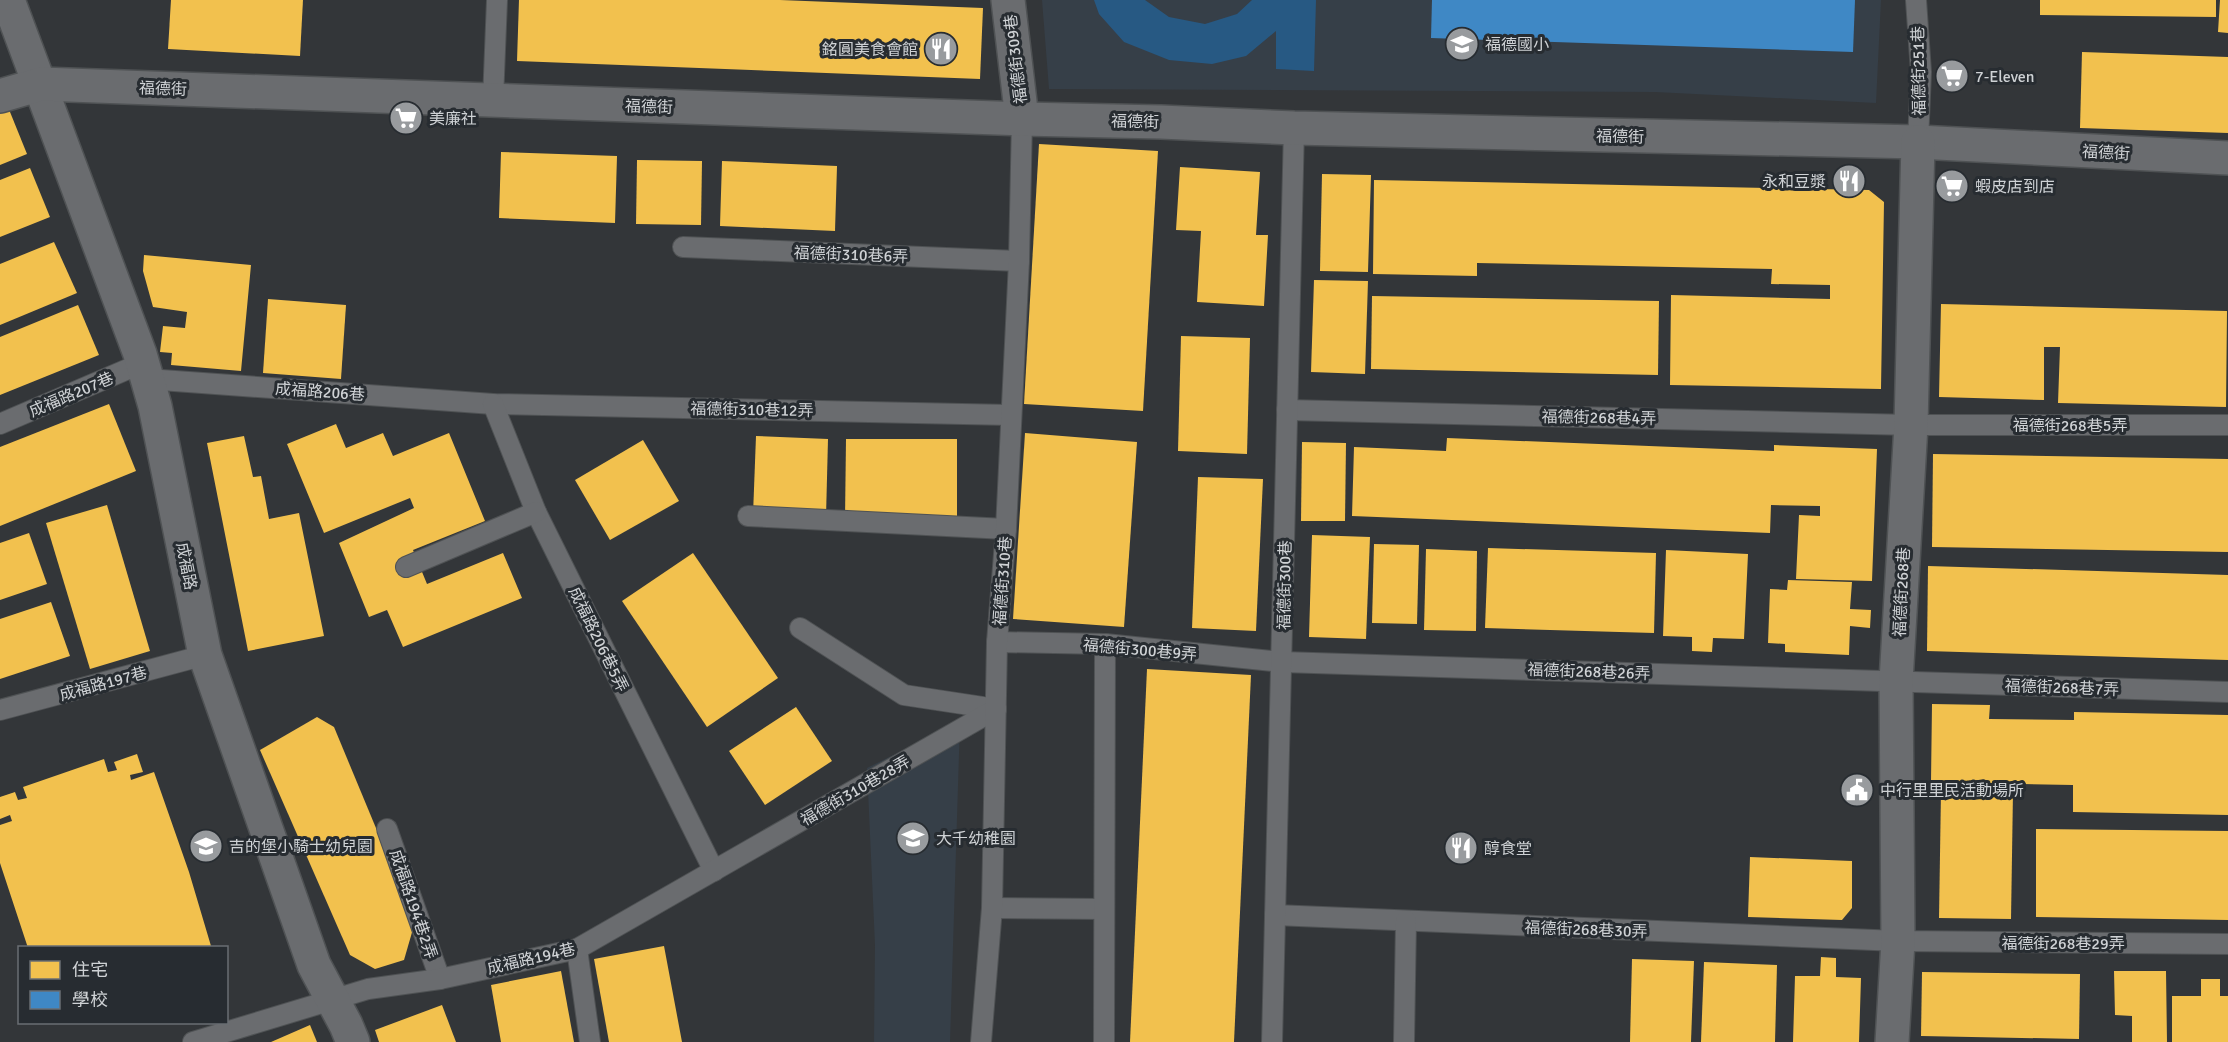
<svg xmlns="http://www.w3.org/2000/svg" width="2228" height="1042" font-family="Signika,'Noto Sans TC',sans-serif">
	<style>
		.built { fill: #363f48 }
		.green { fill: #275983 }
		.homes { fill: #f2c14e }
		.schools { fill: #3f88c5 }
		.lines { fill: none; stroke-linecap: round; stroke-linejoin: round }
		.service-casing { stroke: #4f5254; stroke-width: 22 }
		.minor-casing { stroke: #4f5254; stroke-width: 36 }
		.service { stroke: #6a6c6f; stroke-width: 20 }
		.minor { stroke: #6a6c6f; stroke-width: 33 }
		.labels { text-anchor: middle; stroke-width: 6; stroke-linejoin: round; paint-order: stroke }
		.poi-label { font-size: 16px; fill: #cfd2d5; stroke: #272c31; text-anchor: start }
		.street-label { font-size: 16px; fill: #cfd2d5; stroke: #272c31 }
	</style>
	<rect width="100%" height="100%" fill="#333639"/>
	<g class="built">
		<path d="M1042,0H1881L1876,103L1655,92L1049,89Z"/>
		<path d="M960,722L950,1042H874L875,945L867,768Z"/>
	</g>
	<path class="green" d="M1094,0H1145L1169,17L1205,24L1237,14L1252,0H1316L1314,71L1276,69V31L1246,56L1212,64L1169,60L1124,42L1099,14Z"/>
	<g class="homes">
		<path d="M171,0H303L300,56L168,49Z"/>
		<path d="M519,0H780L983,8L980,79L517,61Z"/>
		<path d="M2040,0H2216V17L2040,15Z"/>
		<path d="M2220,0H2228V33L2218,32Z"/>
		<path d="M2082,52L2228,57V133L2080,128Z"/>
		<path d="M8,107L27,154L0,165V110Z"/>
		<path d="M1039,144L1158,151L1143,411L1024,404Z"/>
		<path d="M501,152L617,156L615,223L499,218Z"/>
		<path d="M637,160L702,161L701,225L636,224Z"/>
		<path d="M722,161L837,166L835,231L720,226Z"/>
		<path d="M1180,167L1260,172L1256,235H1268L1264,306L1197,302L1201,231L1176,230Z"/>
		<path d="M30,168L50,217L0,237V180Z"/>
		<path d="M1322,174L1371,175L1368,272L1320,271Z"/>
		<path d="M1374,180L1869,190L1884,202L1881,389L1670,385L1671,295L1830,299V285L1771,284L1772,269L1477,263V276L1373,274Z"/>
		<path d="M54,242L77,293L0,325V264Z"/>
		<path d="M144,255L251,265L241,371L171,365L172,353L160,352L163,326L185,328L187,312L153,307L143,271Z"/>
		<path d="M1314,280L1368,281L1365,374L1311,372Z"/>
		<path d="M1372,296L1659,301L1658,375L1371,369Z"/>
		<path d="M268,299L346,305L341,379L263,373Z"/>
		<path d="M1941,304L2227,311L2226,407L2058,403L2060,347H2044V400L1939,397Z"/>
		<path d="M78,305L99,355L0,395V337Z"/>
		<path d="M1181,336L1250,338L1247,454L1178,451Z"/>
		<path d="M109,404L136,471L0,526V447Z"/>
		<path d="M336,424L346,448L383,433L393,456L449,433L485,521L413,550L427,584L503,553L522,598L403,647L387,610L369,617L339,543L414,508L410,498L324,533L287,444Z"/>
		<path d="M1025,433L1137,442L1124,627L1013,619Z"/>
		<path d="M244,436L253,477L261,476L269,519L299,513L324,636L248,651L207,443Z"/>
		<path d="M756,436L828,439L826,517L753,515Z"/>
		<path d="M1447,438L1774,451V445L1877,449L1872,581L1796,579L1799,515L1820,516V506L1771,505L1770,533L1352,516L1354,447L1446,451Z"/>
		<path d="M846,439H957V519H845Z"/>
		<path d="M643,440L679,501L610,540L575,480Z"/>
		<path d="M1302,442L1346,443L1345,521H1301Z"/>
		<path d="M1933,454L2228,459V552L1932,547Z"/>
		<path d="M1198,477L1263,479L1256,631L1192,628Z"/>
		<path d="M107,505L150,651L90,669L46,523Z"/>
		<path d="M29,533L47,584L0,600V543Z"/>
		<path d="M1312,535L1370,537L1366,639L1309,637Z"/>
		<path d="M1374,544L1419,545L1417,624L1372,623Z"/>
		<path d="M1488,548L1656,553L1654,633L1485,628Z"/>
		<path d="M1426,549L1477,551L1476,631L1424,630Z"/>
		<path d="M1666,550L1748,554L1744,639L1713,638L1712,652L1692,651V637L1663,636Z"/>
		<path d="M693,553L778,678L707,727L622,601Z"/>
		<path d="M1928,566L2228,575V660L1927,651Z"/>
		<path d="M1788,580L1852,582L1850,609L1871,610L1870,628L1850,626L1849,655L1785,652V644L1768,643L1770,589L1787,590Z"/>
		<path d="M51,602L70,656L0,679V619Z"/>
		<path d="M1147,669L1251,675L1234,1042H1130Z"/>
		<path d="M1932,704L1990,705L1989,719L2074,720V712L2228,715V815L2073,812V785L1931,782Z"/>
		<path d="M796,707L832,761L765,805L729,751Z"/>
		<path d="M317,717L334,727L415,922L404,960L375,969L350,955L260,750Z"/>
		<path d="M137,754L143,772L130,775L131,780L154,772L189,872L211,946L204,948H28L0,863V825L12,821L10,815L0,819V797L15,792L18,800L27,798L23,787L104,759L108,772L117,770L114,762Z"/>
		<path d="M1941,790L2013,792L2011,919L1939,918Z"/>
		<path d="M2036,829L2228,831V920L2036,917Z"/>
		<path d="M1750,857L1852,861V908L1842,920L1748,917Z"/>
		<path d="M664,946L682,1042H609L594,959Z"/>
		<path d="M1821,957L1836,958V977L1861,978L1859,1042H1793L1795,976H1820Z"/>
		<path d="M1632,959L1694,961L1691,1042H1630Z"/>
		<path d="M1704,962L1777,965L1775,1042H1701Z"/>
		<path d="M561,971L574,1042H501L491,985Z"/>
		<path d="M2114,971H2166L2167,1042H2132V1016L2115,1015Z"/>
		<path d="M1922,972L2080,974L2079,1039L1921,1036Z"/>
		<path d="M2201,979H2220V996H2228V1042H2172V996H2201Z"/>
		<path d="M442,1005L456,1042H379L375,1030Z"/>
		<path d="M310,1025L317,1042H271Z"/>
	</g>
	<path class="schools" d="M1432,0H1855L1853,52L1431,38Z"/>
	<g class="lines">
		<g class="service-casing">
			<g id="service">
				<path d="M1916,0L1921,72L1918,142"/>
				<path d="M493,100L497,0"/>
				<path d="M683,247L1019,261"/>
				<path d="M147,379L493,404L1010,415"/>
				<path d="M493,404L536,512L714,871"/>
				<path d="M1287,410L1911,425H2228"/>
				<path d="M0,424L142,363"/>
				<path d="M748,516L1006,529"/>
				<path d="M406,567L536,512"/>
				<path d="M800,628L904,695L996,709"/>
				<path d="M997,642L1105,644L1282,662L2228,692"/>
				<path d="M0,710L205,655"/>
				<path d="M387,829L440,979"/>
				<path d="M992,908L1104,909"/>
				<path d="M1275,915L1898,941L2228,944"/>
				<path d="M577,949L590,1042"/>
				<path d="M193,1042L368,989L440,979L577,949L996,709"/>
				<path d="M981,1042L992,908L997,642L1006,529L1019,261L1022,119"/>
				<path d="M1104,1042L1105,644"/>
				<path d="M1272,1042L1294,128"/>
				<path d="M1404,1042L1406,921"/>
			</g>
		</g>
		<g class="minor-casing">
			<g id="minor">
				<path d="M8,0L140,354L155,406L205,655L314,965L346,1025L353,1042"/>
				<path d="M1008,0L1022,119"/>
				<path d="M0,96L41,84L1022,119L1161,122L1294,128L1918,142L2228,158"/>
				<path d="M1892,1042L1898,941L1896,681L1911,425L1918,142"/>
			</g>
		</g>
		<use href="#service" class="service"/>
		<use href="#minor" class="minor"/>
	</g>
	<defs>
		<g id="school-disc" transform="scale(1.725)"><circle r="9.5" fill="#989b9e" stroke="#272c31"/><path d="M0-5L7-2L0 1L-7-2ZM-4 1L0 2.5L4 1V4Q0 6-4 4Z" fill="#fff"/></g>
		<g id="restaurant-disc" transform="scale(1.725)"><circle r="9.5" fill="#989b9e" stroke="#272c31"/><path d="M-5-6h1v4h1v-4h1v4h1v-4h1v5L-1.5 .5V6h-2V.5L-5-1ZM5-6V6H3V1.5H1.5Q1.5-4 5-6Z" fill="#fff"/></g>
		<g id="supermarket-disc" transform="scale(1.725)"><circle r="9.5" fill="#989b9e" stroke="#272c31"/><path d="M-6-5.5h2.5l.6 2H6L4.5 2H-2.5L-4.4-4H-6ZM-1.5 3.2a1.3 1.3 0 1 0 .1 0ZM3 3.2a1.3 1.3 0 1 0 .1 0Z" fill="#fff"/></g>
		<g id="civic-disc" transform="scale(1.725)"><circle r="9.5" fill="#989b9e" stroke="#272c31"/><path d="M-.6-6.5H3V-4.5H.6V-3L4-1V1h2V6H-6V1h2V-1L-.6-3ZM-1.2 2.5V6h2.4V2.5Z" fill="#fff"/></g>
	</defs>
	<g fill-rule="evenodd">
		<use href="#school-disc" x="1462" y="44"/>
		<use href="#restaurant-disc" x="941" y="49"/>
		<use href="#supermarket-disc" x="1952" y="76"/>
		<use href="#supermarket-disc" x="406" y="118"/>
		<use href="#restaurant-disc" x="1849" y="181"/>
		<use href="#supermarket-disc" x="1952" y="186"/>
		<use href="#civic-disc" x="1857" y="790"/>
		<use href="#school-disc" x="913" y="838"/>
		<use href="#school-disc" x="206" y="846"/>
		<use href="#restaurant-disc" x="1461" y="848"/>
	</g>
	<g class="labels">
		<g class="poi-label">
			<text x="1485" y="50">福德國小</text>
			<text x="918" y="55" text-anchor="end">銘圓美食會館</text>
			<text x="1975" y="82">7-Eleven</text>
			<text x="429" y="124">美廉社</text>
			<text x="1826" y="187" text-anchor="end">永和豆漿</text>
			<text x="1975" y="192">蝦皮店到店</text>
			<text x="1880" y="796">中行里里民活動場所</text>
			<text x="936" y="844">大千幼稚園</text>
			<text x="229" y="852">吉的堡小騎士幼兒園</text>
			<text x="1484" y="854">醇食堂</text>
		</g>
		<g class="street-label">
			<text transform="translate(1015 59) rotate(-97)" y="6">福德街309巷</text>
			<text transform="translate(1918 71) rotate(-91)" y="6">福德街251巷</text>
			<text transform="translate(163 88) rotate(2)" y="6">福德街</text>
			<text transform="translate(649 106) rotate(2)" y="6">福德街</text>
			<text transform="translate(1135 121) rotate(1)" y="6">福德街</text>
			<text transform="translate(1620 136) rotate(1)" y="6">福德街</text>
			<text transform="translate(2106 152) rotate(3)" y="6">福德街</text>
			<text transform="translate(851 254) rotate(2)" y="6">福德街310巷6弄</text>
			<text transform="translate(320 391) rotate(4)" y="6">成福路206巷</text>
			<text transform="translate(71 394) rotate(-23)" y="6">成福路207巷</text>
			<text transform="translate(752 409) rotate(1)" y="6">福德街310巷12弄</text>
			<text transform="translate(1599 417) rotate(1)" y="6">福德街268巷4弄</text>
			<text x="2070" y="431">福德街268巷5弄</text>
			<text transform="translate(187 566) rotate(79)" y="6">成福路</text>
			<text transform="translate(1002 581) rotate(-86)" y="6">福德街310巷</text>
			<text transform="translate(1284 585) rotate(-89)" y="6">福德街300巷</text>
			<text transform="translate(1901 592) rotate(-87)" y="6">福德街268巷</text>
			<text transform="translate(599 639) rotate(64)" y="6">成福路206巷5弄</text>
			<text transform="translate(1140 649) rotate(5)" y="6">福德街300巷9弄</text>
			<text transform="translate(1589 671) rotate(2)" y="6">福德街268巷26弄</text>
			<text transform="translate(103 683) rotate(-15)" y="6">成福路197巷</text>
			<text transform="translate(2062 687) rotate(2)" y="6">福德街268巷7弄</text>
			<text transform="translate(855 790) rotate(-30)" y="6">福德街310巷28弄</text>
			<text transform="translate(414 904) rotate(71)" y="6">成福路194巷2弄</text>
			<text transform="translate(1586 929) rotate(2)" y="6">福德街268巷30弄</text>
			<text x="2063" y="949">福德街268巷29弄</text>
			<text transform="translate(531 958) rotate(-13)" y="6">成福路194巷</text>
		</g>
	</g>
	<rect x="18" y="946" width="210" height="78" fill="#272c31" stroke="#6a6e73" stroke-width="1.5"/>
	<rect x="30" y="961" width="30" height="18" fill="#f2c14e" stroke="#6a6e73" stroke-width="1.5"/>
	<text x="72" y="976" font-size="18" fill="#cfd2d5">住宅</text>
	<rect x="30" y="991" width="30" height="18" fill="#3f88c5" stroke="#6a6e73" stroke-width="1.5"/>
	<text x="72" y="1006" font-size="18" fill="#cfd2d5">學校</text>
</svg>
